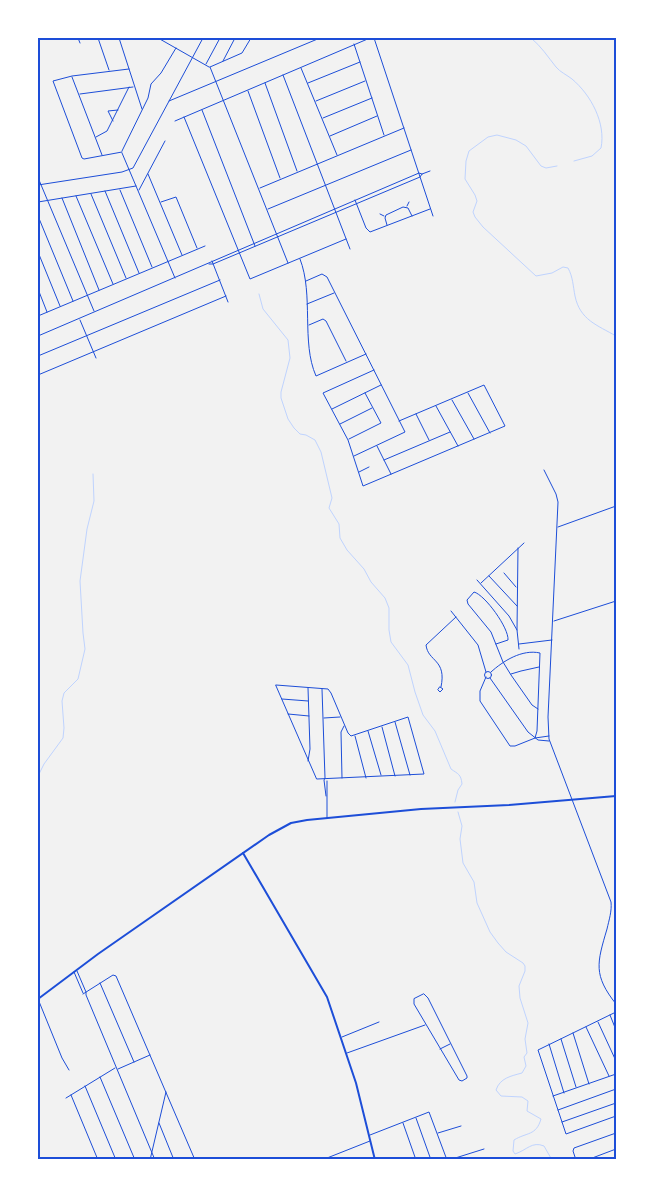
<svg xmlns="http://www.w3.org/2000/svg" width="654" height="1197" font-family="'PT Sans Narrow',sans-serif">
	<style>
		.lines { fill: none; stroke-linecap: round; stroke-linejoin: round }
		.stream { stroke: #bfd3fe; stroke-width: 1 }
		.minor { stroke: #1d4ed8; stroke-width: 1 }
		.tertiary { stroke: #1d4ed8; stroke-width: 2 }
		.secondary { stroke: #1d4ed8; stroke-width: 2 }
		.neatline { fill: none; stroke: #1d4ed8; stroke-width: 2 }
	</style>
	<rect width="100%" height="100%" fill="#f2f2f2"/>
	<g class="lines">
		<g class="stream">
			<path d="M531,38C541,46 548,57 556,67C560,72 567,75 572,79C591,95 606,123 601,148L592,156L574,161"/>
			<path d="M557,166L546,168L541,166L526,146L516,140L497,135L488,137L469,151L466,161L465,179L475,195L477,201L473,212L475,217L483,227L536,276L552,273L563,267L568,268C573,277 573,286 575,296C580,320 597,325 616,336"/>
			<path d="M259,294L263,309L288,340L290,358L281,392V398L288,419L294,428L300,434L306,435L315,440L321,452L332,498L329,508L339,524L340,538L347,550L364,569L371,582L385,598L389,608V630L391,642L408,665L415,692L423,715L435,731L451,769C458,774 461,774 462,784L458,790L455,802"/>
			<path d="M38,776L44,764L63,738L64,728L62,701L64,693L78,679L85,649L83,633L80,581L87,529L94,501L93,474"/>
			<path d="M458,812L462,826L460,839L463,863L474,882L477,903L490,932L498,943L506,952L523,963L525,966V971L519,986L520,998L528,1023L525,1039L527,1053L524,1057L526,1066L522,1073C511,1076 500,1078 496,1090L501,1096L522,1097L528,1101L527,1111L541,1119C536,1136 527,1132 514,1140L513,1151L515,1154C527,1150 532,1141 544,1146L552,1160"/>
		</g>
		<g class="minor">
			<path d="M60,38H63"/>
			<path d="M78,38L80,43"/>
			<path d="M98,38L109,70"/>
			<path d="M119,38L142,109"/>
			<path d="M158,38L209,67"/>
			<path d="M374,38L433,216"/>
			<path d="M389,38H391"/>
			<path d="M354,44L384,135"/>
			<path d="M223,61L235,38"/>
			<path d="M206,64L220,38"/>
			<path d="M210,67L288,263"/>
			<path d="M210,67L242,53L251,38"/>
			<path d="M301,68L337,155"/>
			<path d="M283,75L350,249"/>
			<path d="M72,77L102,155"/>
			<path d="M265,83L297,171"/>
			<path d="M308,83L360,62"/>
			<path d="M248,91L280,178"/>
			<path d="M80,94L133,87"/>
			<path d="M169,101L320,38"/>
			<path d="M316,101L365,81"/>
			<path d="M202,110L255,246"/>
			<path d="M184,117L250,279L346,239"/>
			<path d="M323,118L372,98"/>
			<path d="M113,121L108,111L118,110"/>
			<path d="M175,121L370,38"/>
			<path d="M330,136L377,116"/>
			<path d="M96,137L107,131L129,87"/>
			<path d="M122,151L148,98L151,84L161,73L176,48"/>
			<path d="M122,152L84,159L82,158L53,81L72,76L129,69"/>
			<path d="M122,153L175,278"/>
			<path d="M148,174L182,255"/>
			<path d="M39,180L94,311"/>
			<path d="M38,185L122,172L133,168L203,38"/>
			<path d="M260,188L404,128"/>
			<path d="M120,190L152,267"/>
			<path d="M139,190L165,141"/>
			<path d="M105,191L139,273"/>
			<path d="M91,194L126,278"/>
			<path d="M76,196L113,284"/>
			<path d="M62,198L99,290"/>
			<path d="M355,200L366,228L370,232L430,209"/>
			<path d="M38,202L136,186"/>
			<path d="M161,202L176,197L197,248"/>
			<path d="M407,206L409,202"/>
			<path d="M268,209L411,150"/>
			<path d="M380,214L384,216"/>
			<path d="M38,216L73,301"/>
			<path d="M387,225L385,218L386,215L403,207L408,208L412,216"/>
			<path d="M38,252L60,306"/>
			<path d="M300,259C314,295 301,342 316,376L366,354"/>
			<path d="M212,261L228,302"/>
			<path d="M209,264H213L420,177L422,174L430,171"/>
			<path d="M306,281L322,274L327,277L405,432L354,456"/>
			<path d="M38,289L47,312"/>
			<path d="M307,304L334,293"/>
			<path d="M38,316L205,246"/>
			<path d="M80,320L96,358"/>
			<path d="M309,325L323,319L326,321L346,361"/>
			<path d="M38,336L419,173L422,174"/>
			<path d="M38,356L220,280"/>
			<path d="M374,370L323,393L348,440L363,486L505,426L484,385L399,421"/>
			<path d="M38,375L226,296"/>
			<path d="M468,393L490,433"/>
			<path d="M452,400L474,439"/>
			<path d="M436,406L458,446"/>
			<path d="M332,409L381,385"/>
			<path d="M416,414L429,440"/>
			<path d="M340,424L372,408"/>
			<path d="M349,439L381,423L365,393"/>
			<path d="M377,446L391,474"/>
			<path d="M384,460L450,432"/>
			<path d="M544,470L556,494L558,502L548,717L549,739L611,902C612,911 609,920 607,929C597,963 593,975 616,1004"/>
			<path d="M359,472L369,467"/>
			<path d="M558,527L616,506"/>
			<path d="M518,548L517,630L519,649"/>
			<path d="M504,573L516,587"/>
			<path d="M489,576L517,606"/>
			<path d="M477,580L509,616L517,630"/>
			<path d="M481,583L524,543"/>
			<path d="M451,611L478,645L486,672"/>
			<path d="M554,621L616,601"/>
			<path d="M496,644L508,640C509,628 485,595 474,592L467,600L468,604L491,632L503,662L511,675L532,705L538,709"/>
			<path d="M519,644L552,640"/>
			<circle cx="488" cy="675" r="3.5"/>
			<path d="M491,672C503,661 522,649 540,653L537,731L535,738"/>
			<path d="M511,674L521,671L539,667"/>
			<path d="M486,677L480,691V701L510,746H515L535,738L549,736"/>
			<path d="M490,678L528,732L538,740L549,741"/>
			<path d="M276,685L328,689L331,693L348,733L351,736L408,717L424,774L317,779Z"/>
			<path d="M440,687L443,689L440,692L438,690Z"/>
			<path d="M441,687C447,659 428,662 426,645L456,617"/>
			<path d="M322,689L325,778L324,780L326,796"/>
			<path d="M282,699L308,701"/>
			<path d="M288,714L309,716"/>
			<path d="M324,718L340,717"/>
			<path d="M395,722L410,775"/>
			<path d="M382,727L395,776"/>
			<path d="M368,731L381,775"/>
			<path d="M355,736L366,778"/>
			<path d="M308,761L310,749L308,688"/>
			<path d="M342,778L341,732L344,726"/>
			<path d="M327,781V818"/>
			<path d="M77,971L86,992V995L155,1160"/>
			<path d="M74,972L83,993"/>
			<path d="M100,983L134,1062"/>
			<path d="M83,994L113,975L116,976L195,1160"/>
			<path d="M424,994L428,998L467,1076V1078L462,1081L459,1080L414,1004V999Z"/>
			<path d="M38,999L62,1058L69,1070"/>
			<path d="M616,1012L538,1050L566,1134L616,1116"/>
			<path d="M610,1015L616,1030"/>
			<path d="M598,1022L616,1061"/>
			<path d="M586,1027L609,1076"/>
			<path d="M573,1033L589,1084"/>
			<path d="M342,1037L379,1022"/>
			<path d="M561,1039L576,1087"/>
			<path d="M549,1044L564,1093"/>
			<path d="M440,1049L450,1044"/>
			<path d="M347,1053L425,1025"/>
			<path d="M118,1069L150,1055"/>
			<path d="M100,1077L135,1160"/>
			<path d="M85,1086L116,1160"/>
			<path d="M71,1095L98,1160"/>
			<path d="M553,1096L616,1074"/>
			<path d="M66,1098L115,1068"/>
			<path d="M558,1110L616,1089"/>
			<path d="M416,1118L431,1160"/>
			<path d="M562,1122L616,1103"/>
			<path d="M159,1123L174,1160"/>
			<path d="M403,1123L416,1160"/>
			<path d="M438,1133L461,1126"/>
			<path d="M370,1135L429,1112L447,1160"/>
			<path d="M150,1160L166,1092"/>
			<path d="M322,1160L370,1141"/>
			<path d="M449,1160L484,1149"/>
			<path d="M576,1160L573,1151L574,1148L616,1133"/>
			<path d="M587,1160L616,1149"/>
		</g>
		<path class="tertiary" d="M243,853L327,997L356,1083L375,1160"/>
		<path class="secondary" d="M38,999L98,954L269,835L291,823L307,820L421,809L509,805L616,796"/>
	</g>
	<rect width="654" height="1197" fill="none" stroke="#ffffff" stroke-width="78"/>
	<rect x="39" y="39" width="576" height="1119" class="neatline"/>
</svg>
